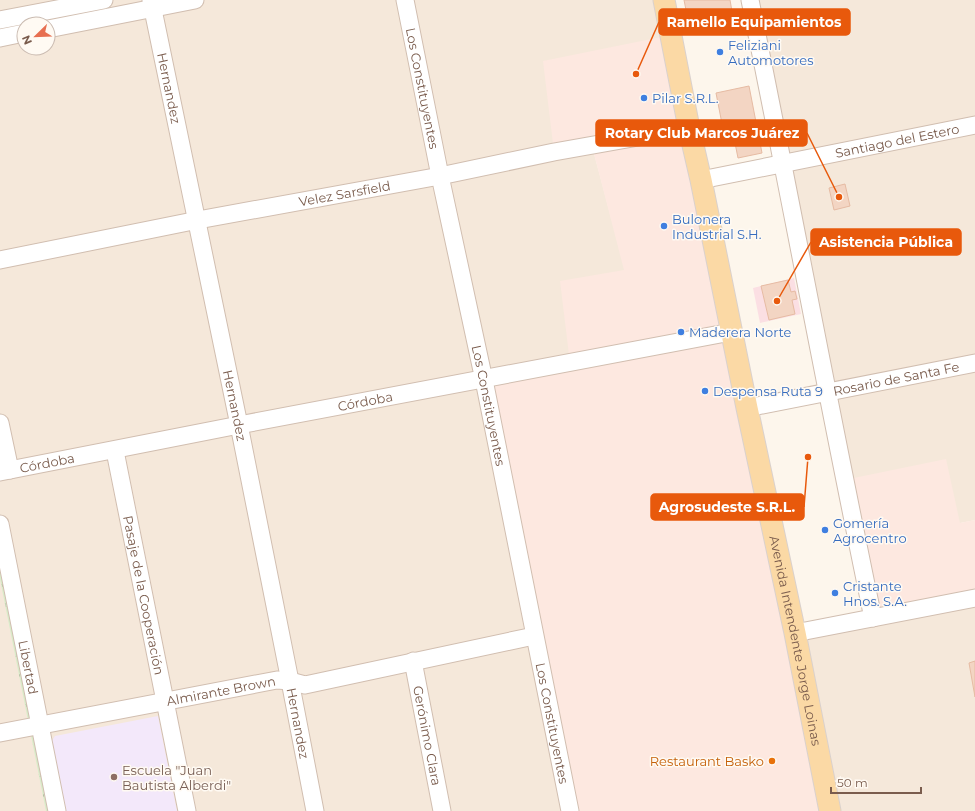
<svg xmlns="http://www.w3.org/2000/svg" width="975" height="811" font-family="Montserrat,sans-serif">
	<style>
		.residential { fill: #f5e8da; fill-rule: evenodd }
		.commercial { fill: #fde8e0 }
		.education { fill: #f3e8fa }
		.medical { fill: #fbdfe3 }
		.grass { fill: url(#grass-tufts) }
		.building { fill: #f3d5c3; stroke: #e6bba3 }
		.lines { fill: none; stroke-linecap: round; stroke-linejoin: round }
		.minor-casing { stroke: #d1beb0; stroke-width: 19 }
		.major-casing { stroke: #dad1cd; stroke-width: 23 }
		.minor { stroke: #fff; stroke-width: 17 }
		.major { stroke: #fbd9a5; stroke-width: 21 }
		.shop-dot { fill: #3f7fe0; stroke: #fffaf3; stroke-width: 1.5 }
		.food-dot { fill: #e8710a; stroke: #fffaf3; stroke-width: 1.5 }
		.education-dot { fill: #8d6e63; stroke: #fffaf3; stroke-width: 1.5 }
		.labels { text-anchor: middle; stroke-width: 3; stroke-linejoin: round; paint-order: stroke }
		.shop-label { font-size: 13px; fill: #366cbe; stroke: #fffaf3; text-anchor: start }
		.street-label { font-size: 13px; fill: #7a5c4d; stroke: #fffaf3 }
		.food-label { font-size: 13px; fill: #c56008; stroke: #fffaf3; text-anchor: end }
		.education-label { font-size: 13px; fill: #785e54; stroke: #fffaf3; text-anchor: start }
		.leader { fill: none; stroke: #e8590c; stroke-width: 1.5 }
		.callout-dot { fill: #e8590c; stroke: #fffaf3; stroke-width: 1.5 }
		.callout { fill: #e8590c; stroke: #e8590c; stroke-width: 1.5 }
		.callout-label { font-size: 14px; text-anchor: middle; font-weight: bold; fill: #fff }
	</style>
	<defs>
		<pattern id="grass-tufts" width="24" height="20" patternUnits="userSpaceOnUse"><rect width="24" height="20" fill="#d8ecc9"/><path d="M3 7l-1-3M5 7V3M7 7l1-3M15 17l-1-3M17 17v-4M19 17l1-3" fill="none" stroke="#b4c2a5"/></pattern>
	</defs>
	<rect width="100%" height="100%" fill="#fdf6ec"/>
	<g class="residential">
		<path d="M0,0H664L671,35L592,146L625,270L571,363L570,811H0ZM24,24H48V48H24Z"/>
		<path d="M750,0H975V520L960,523L844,480Z"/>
		<path d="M975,598V811H830L795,633Z"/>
	</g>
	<g class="commercial">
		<path d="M671,35L830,811H570L484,380L570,363L560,281L624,270L592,146L554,152L543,61Z"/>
		<path d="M946,459L960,523L975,520V598L873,618L844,480Z"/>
	</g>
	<path class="education" d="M158,716L177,811H64L51,742L55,736Z"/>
	<path class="medical" d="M794,278L801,314L760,323L753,288Z"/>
	<path class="grass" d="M0,524L57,811H46L0,579Z"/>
	<g class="building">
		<path d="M684,0H730L733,17L689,25Z"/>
		<path d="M749,86L762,153L738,158L733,133L724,134L716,93Z"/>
		<path d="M845,184L850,206L834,210L829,188Z"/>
		<path d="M788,280L791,292L795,291L797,299L792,300L795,314L769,320L761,286Z"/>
		<path d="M975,661V697L969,663Z"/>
	</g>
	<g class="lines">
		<g class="minor-casing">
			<g id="minor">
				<path id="s1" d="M151,0L239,425L290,681L315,811"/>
				<path id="s2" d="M405,0L440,176L484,380L570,811"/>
				<path d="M750,0C792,206 830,412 873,618"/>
				<path d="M0,20L104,0"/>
				<path d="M48,29L195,0"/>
				<path d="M0,38L24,33"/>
				<path id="s3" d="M701,180L975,125"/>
				<path id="s4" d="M0,260L198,220L440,176L554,152L689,128"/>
				<path id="s5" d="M747,408L975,363"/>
				<path d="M0,423L10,470"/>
				<path id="s6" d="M115,451L187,811"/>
				<path id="s7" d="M0,472L239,425L731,332"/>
				<path id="s8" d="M0,524L57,811"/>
				<path d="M795,633L975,598"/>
				<path id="s9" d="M413,661L442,811"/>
				<path id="s10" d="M0,733L277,680L290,681L305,685L534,636"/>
			</g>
		</g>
		<g class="major-casing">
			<g id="major">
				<path id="s11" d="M664,0L689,128L701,180L747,408L795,633L830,811"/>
			</g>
		</g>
		<use href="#minor" class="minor"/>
		<use href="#major" class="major"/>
	</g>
	<g class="shop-dot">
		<circle cx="720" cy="52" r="4"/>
		<circle cx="644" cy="98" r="4"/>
		<circle cx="664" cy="226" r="4"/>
		<circle cx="681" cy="332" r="4"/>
		<circle cx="705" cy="391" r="4"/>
		<circle cx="825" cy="530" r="4"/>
		<circle cx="835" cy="593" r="4"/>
	</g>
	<circle class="food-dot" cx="772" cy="761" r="4"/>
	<circle class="education-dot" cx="114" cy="777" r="4"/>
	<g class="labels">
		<g class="shop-label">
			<text x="728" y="50">Feliziani<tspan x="728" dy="15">Automotores</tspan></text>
			<text x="652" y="103">Pilar S.R.L.</text>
			<text x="672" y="224">Bulonera<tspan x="672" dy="15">Industrial S.H.</tspan></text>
			<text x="689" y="337">Maderera Norte</text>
			<text x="713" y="396">Despensa Ruta 9</text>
			<text x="833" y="528">Gomería<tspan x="833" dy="15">Agrocentro</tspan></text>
			<text x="843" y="591">Cristante<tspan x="843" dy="15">Hnos. S.A.</tspan></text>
		</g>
		<g class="street-label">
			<text dy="5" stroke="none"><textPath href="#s1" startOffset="90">Hernandez</textPath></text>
			<text dy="5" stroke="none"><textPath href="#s2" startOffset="90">Los Constituyentes</textPath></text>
			<text dy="5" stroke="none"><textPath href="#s3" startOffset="200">Santiago del Estero</textPath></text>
			<text dy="5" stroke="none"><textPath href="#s4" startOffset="351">Velez Sarsfield</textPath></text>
			<text dy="5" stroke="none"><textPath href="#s5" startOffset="152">Rosario de Santa Fe</textPath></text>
			<text dy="5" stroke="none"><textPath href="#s7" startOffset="372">Córdoba</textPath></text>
			<text dy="5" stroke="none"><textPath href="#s1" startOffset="414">Hernandez</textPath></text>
			<text dy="5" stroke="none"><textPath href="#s2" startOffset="414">Los Constituyentes</textPath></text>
			<text dy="5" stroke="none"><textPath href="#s7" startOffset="48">Córdoba</textPath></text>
			<text dy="5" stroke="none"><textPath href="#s6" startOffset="147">Pasaje de la Cooperación</textPath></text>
			<text dy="5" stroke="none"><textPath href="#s11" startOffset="654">Avenida Intendente Jorge Loinas</textPath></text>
			<text dy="5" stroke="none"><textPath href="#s8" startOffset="146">Libertad</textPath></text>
			<text dy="5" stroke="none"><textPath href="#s10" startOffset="225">Almirante Brown</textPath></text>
			<text dy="5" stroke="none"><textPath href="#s1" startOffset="738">Hernandez</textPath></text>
			<text dy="5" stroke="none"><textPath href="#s2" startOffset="738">Los Constituyentes</textPath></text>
			<text dy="5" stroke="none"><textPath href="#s9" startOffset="76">Gerónimo Clara</textPath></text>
		</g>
		<g class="food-label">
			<text x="764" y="766">Restaurant Basko</text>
		</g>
		<g class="education-label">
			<text x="122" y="775">Escuela "Juan<tspan x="122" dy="15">Bautista Alberdi"</tspan></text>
		</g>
	</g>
	<path class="leader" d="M636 74L659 22M839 197L807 133M777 301L811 242M808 457L804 507"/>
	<g class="callout-dot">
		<circle cx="636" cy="74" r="4"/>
		<circle cx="839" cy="197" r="4"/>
		<circle cx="777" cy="301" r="4"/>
		<circle cx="808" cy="457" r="4"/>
	</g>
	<g class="callout">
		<rect x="659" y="9" width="191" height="26" rx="4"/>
		<rect x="596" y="120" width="211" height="26" rx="4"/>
		<rect x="811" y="229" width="150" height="26" rx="4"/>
		<rect x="651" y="494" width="153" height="26" rx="4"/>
	</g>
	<g class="callout-label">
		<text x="754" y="27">Ramello Equipamientos</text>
		<text x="702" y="138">Rotary Club Marcos Juárez</text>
		<text x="886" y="247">Asistencia Pública</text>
		<text x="727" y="512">Agrosudeste S.R.L.</text>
	</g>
	<g transform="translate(36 36) rotate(247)"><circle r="19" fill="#fffaf3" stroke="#cabbb1"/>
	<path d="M0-3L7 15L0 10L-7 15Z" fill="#e76f51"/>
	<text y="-6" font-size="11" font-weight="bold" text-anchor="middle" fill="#7a5c4d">N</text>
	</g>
	<path d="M831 787v6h90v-6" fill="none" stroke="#7a5c4d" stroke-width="2"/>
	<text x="837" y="787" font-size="12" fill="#7a5c4d" stroke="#fffaf3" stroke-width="3" paint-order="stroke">50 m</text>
</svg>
